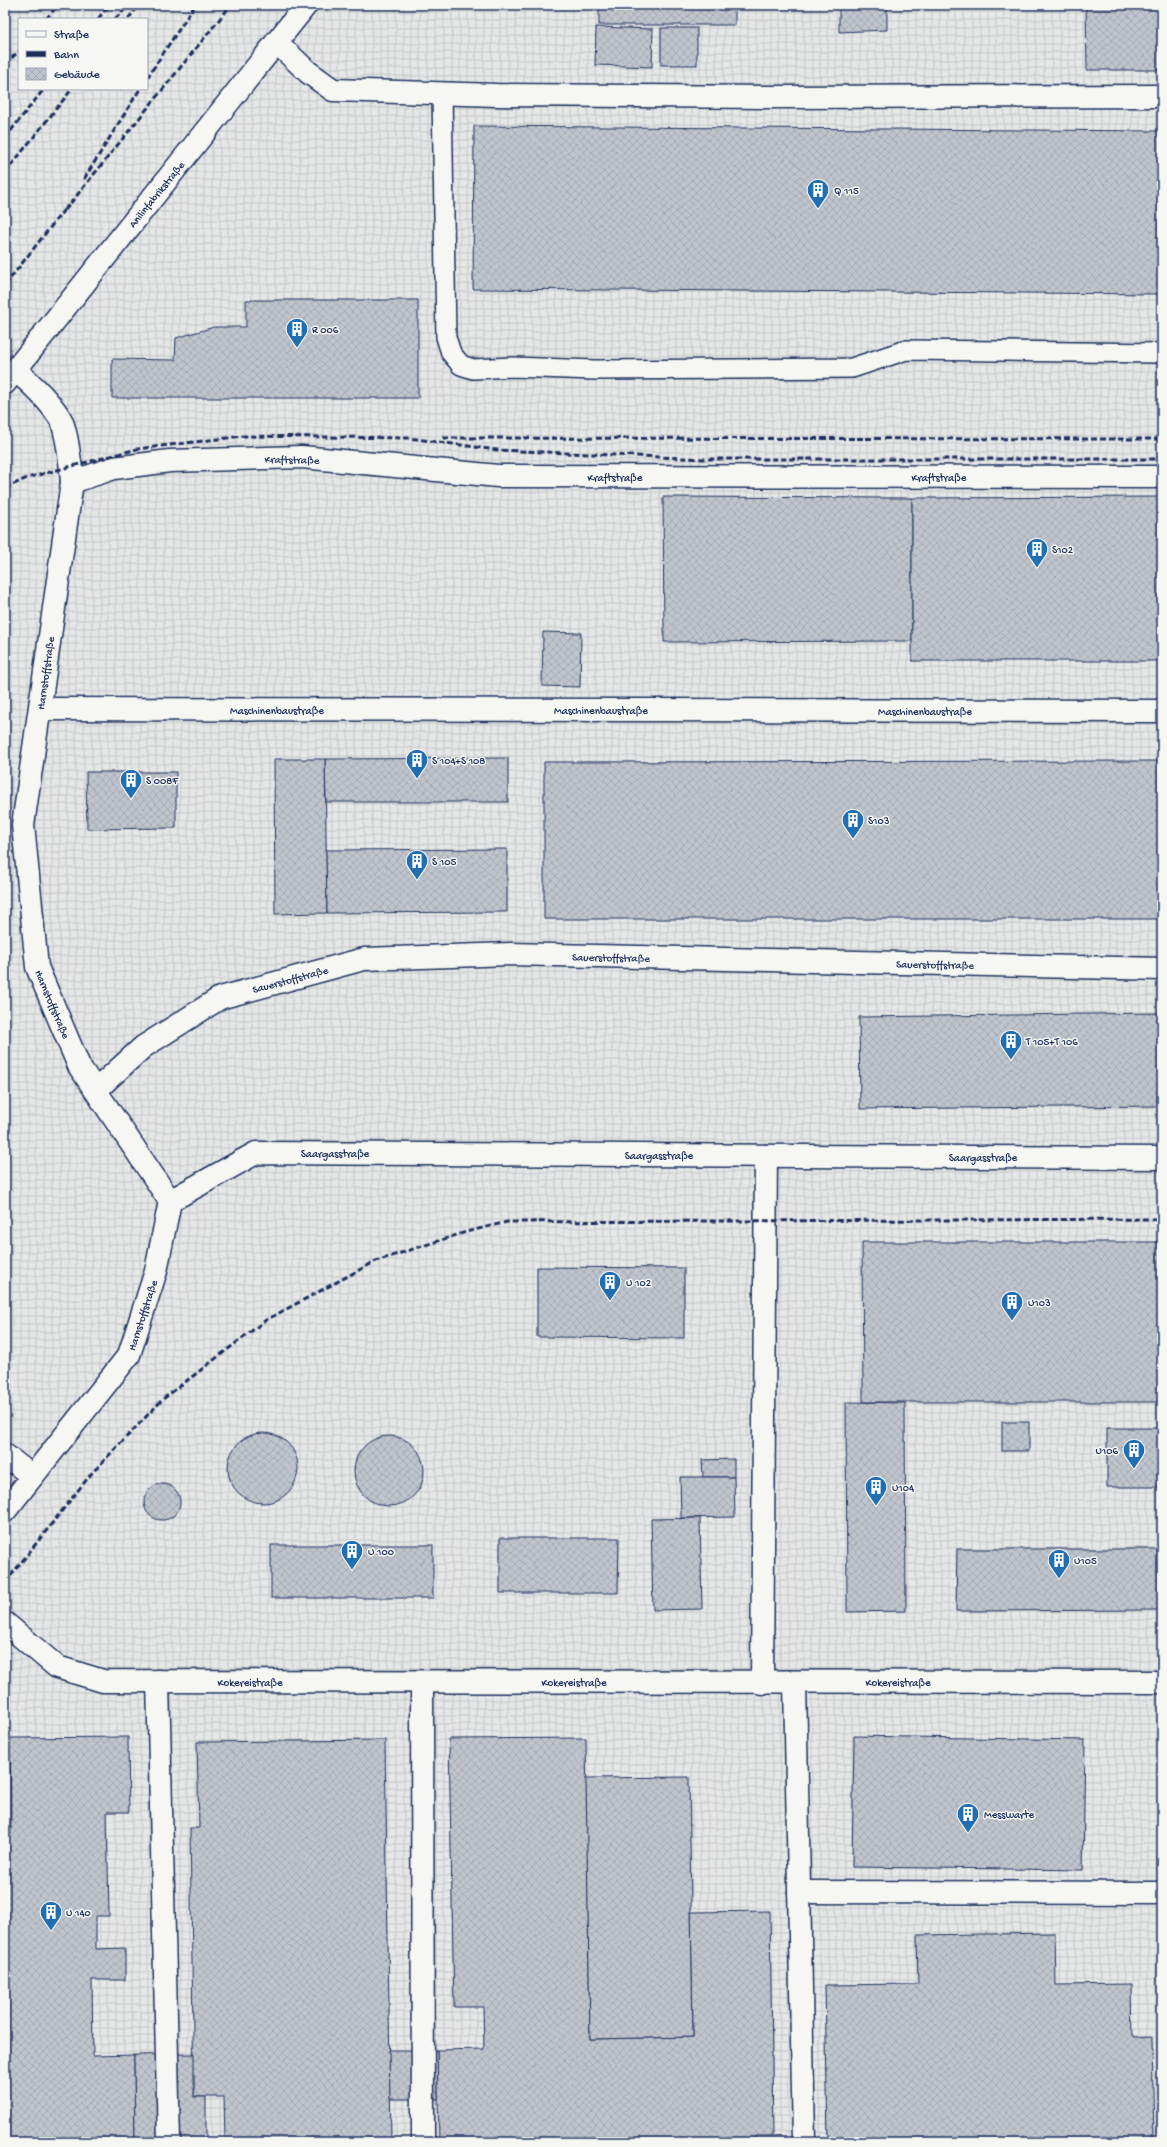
<svg xmlns="http://www.w3.org/2000/svg" width="1167" height="2147" font-family="'Gochi Hand',sans-serif">
	<style>
		.industrial { fill: url(#industrial-grid); fill-rule: evenodd }
		.building { fill: url(#building-cross-hatch); stroke: #1b2f5e }
		.lines { fill: none; stroke-linecap: round; stroke-linejoin: round }
		.lane-casing { stroke: #1b2f5e; stroke-width: 22 }
		.street-casing { stroke: #1b2f5e; stroke-width: 25 }
		.lane { stroke: #f6f6f2; stroke-width: 19 }
		.street { stroke: #f6f6f2; stroke-width: 22 }
		.rail { stroke: #1b2f5e; stroke-width: 3; stroke-dasharray: 6 3; stroke-linecap: butt }
		.labels { text-anchor: middle; stroke-width: 3; stroke-linejoin: round; paint-order: stroke }
		.poi-label { font-size: 11px; fill: #1b2f5e; stroke: #f6f6f2; text-anchor: start }
		.street-label { font-size: 11px; fill: #1b2f5e; stroke: #f6f6f2 }
	</style>
	<defs>
		<pattern id="industrial-grid" width="8" height="8" patternUnits="userSpaceOnUse"><rect width="8" height="8" fill="#e6e7e7"/><path d="M0 4h8M4 0v8" fill="none" stroke="#c5c6c9"/></pattern>
		<pattern id="building-cross-hatch" width="8" height="8" patternUnits="userSpaceOnUse"><rect width="8" height="8" fill="#c0c4cd"/><path d="M0 0l8 8M0 8l8-8" fill="none" stroke="#a4a9b2"/></pattern>
	</defs>
	<rect width="100%" height="100%" fill="#f6f6f2"/>
	<filter id="ink" filterUnits="userSpaceOnUse"><feTurbulence type="fractalNoise" baseFrequency=".025" numOctaves="2"/><feDisplacementMap in="SourceGraphic" scale="8" xChannelSelector="R" yChannelSelector="G"/><feConvolveMatrix kernelMatrix="1 2 1 2 8 2 1 2 1" color-interpolation-filters="sRGB"/></filter>
	<g filter="url(#ink)">
		<path class="industrial" d="M5,5H1162V2142H5ZM19,19H147V89H19Z"/>
		<g class="building">
			<rect x="599" y="5" width="136" height="20"/>
			<path d="M839,5H887V30L839,32Z"/>
			<path d="M1086,5H1162V70H1087Z"/>
			<path d="M596,27L653,29L652,67L595,65Z"/>
			<rect x="661" y="28" width="36" height="37"/>
			<path d="M474,126L1162,131V294L473,289Z"/>
			<path d="M246,300H418V398H112V359L175,360L176,338L214,327H246Z"/>
			<path d="M663,497L912,498V641L664,642Z"/>
			<path d="M1162,497V661H912V498Z"/>
			<path d="M543,632L581,633L580,687L542,686Z"/>
			<path d="M508,758V802H326L325,759Z"/>
			<path d="M274,759H325L327,913L275,914Z"/>
			<path d="M1162,761V919H544V762Z"/>
			<path d="M86,772H176V828L87,829Z"/>
			<path d="M507,849V912L327,913L326,850Z"/>
			<path d="M1162,1013V1106L860,1109L859,1017Z"/>
			<path d="M862,1242H1162V1402H863Z"/>
			<path d="M537,1267L684,1268V1338L537,1337Z"/>
			<path d="M846,1402L905,1403L906,1611L847,1612Z"/>
			<rect x="1002" y="1422" width="27" height="29"/>
			<rect x="1107" y="1428" width="55" height="59"/>
			<circle cx="263" cy="1468" r="35"/>
			<circle cx="389" cy="1471" r="35"/>
			<path d="M734,1459V1477H703L702,1460Z"/>
			<path d="M680,1477H734L735,1517L681,1518Z"/>
			<circle cx="162" cy="1502" r="18"/>
			<path d="M700,1518L702,1609L653,1610L651,1519Z"/>
			<path d="M500,1538H619L618,1593H500Z"/>
			<rect x="271" y="1545" width="162" height="53"/>
			<path d="M957,1549H1162V1610L956,1611Z"/>
			<path d="M854,1736L1085,1740L1083,1870L852,1867Z"/>
			<path d="M128,1737L129,1812H107L109,1916H96V1949L125,1948V1980H92L93,2056L134,2055L135,2142H5V1834H11L10,1738Z"/>
			<path d="M586,1738L590,2039L693,2037L691,1912L770,1911L773,2136H755V2142H616V2139L534,2140V2142H439L437,2050L484,2049L483,2007H454L449,1739Z"/>
			<path d="M385,1740L391,2142H225L224,2097H194L190,1828H199L197,1742Z"/>
			<path d="M689,1777L693,2037L590,2039L586,1778Z"/>
			<path d="M1055,1933L1056,1985L1132,1984L1133,2038L1152,2037L1154,2142H828L825,1985L918,1984L917,1935Z"/>
			<path d="M389,2050H437L438,2099H390Z"/>
			<path d="M194,2054V2097H206V2142H135L134,2055Z"/>
		</g>
		<g class="lines">
			<g class="lane-casing">
				<path id="lane" d="M442,93L446,337L451,353L461,365L473,369L512,367L595,370L852,368L906,350L1162,353"/>
			</g>
			<g class="street-casing">
				<g id="street">
					<path d="M276,42L308,72L333,90L497,95L774,97L1162,96"/>
					<path d="M5,383L306,5"/>
					<path d="M72,482L114,468L170,461L302,457L498,476L1162,477"/>
					<path d="M40,709L1162,711"/>
					<path d="M96,1090L143,1047L220,998L364,959L510,954L1162,969"/>
					<path d="M170,1201L256,1153L1162,1158"/>
					<path d="M5,1455L32,1476"/>
					<path d="M5,1511L129,1355L156,1271L170,1201L79,1066L37,967L23,825L72,482C71,467 67,430 60,418C48,399 32,384 15,370"/>
					<path d="M5,1623L57,1667L103,1681L1162,1682"/>
					<path d="M158,1681L169,2142"/>
					<path d="M422,1682L423,2142"/>
					<path d="M795,1682L804,2142"/>
					<path d="M762,1683L766,1156"/>
					<path d="M799,1892L1162,1893"/>
				</g>
			</g>
			<use href="#lane" class="lane"/>
			<use href="#street" class="street"/>
			<g class="rail">
				<path d="M46,19L58,5"/>
				<path d="M98,19L109,5"/>
				<path d="M115,19L129,5"/>
				<path d="M128,19L139,5"/>
				<path d="M5,64L19,51"/>
				<path d="M147,78L195,5"/>
				<path d="M5,138L44,89"/>
				<path d="M5,173L72,89"/>
				<path d="M84,179L140,89"/>
				<path d="M65,210L231,5"/>
				<path d="M5,285L67,206"/>
				<path d="M443,438L1162,439"/>
				<path d="M5,488L27,478L137,449L243,436L409,438L497,450L707,459H1162"/>
				<path d="M5,753V752"/>
				<path d="M5,1583L91,1474L163,1399L266,1320L376,1261L466,1232L507,1222L1162,1219"/>
			</g>
		</g>
	</g>
	<defs>
		<g id="building-pin" transform="scale(1.15)"><path d="M0 17L-7.5 6A9.5 9.5 0 1 1 7.5 6Z" fill="#1f6fb2" stroke="#f6f6f2"/><path d="M-4-6H4V6H1V3H-1V6H-4ZM-2.5-4.3h1.7v1.8h-1.7ZM.8-4.3h1.7v1.8H.8ZM-2.5-1h1.7V.8h-1.7ZM.8-1h1.7V.8H.8Z" fill="#fff"/></g>
	</defs>
	<g fill-rule="evenodd">
		<use href="#building-pin" x="818" y="190"/>
		<use href="#building-pin" x="297" y="329"/>
		<use href="#building-pin" x="1037" y="549"/>
		<use href="#building-pin" x="417" y="760"/>
		<use href="#building-pin" x="131" y="780"/>
		<use href="#building-pin" x="853" y="820"/>
		<use href="#building-pin" x="417" y="861"/>
		<use href="#building-pin" x="1011" y="1041"/>
		<use href="#building-pin" x="610" y="1282"/>
		<use href="#building-pin" x="1012" y="1302"/>
		<use href="#building-pin" x="1134" y="1450"/>
		<use href="#building-pin" x="876" y="1487"/>
		<use href="#building-pin" x="352" y="1551"/>
		<use href="#building-pin" x="1059" y="1560"/>
		<use href="#building-pin" x="968" y="1814"/>
		<use href="#building-pin" x="51" y="1912"/>
	</g>
	<g class="labels">
		<g class="poi-label">
			<text x="834" y="194">Q 115</text>
			<text x="312" y="333">R 006</text>
			<text x="1052" y="553">S102</text>
			<text x="432" y="764">S 104+S 108</text>
			<text x="146" y="784">S 008F</text>
			<text x="868" y="824">S103</text>
			<text x="432" y="865">S 105</text>
			<text x="1026" y="1045">T 105+T 106</text>
			<text x="626" y="1286">U 102</text>
			<text x="1028" y="1306">U103</text>
			<text x="1118" y="1454" text-anchor="end">U106</text>
			<text x="892" y="1491">U104</text>
			<text x="368" y="1555">U 100</text>
			<text x="1074" y="1564">U105</text>
			<text x="984" y="1818">Messwarte</text>
			<text x="66" y="1916">U 140</text>
		</g>
		<g class="street-label">
			<text transform="translate(156 194) rotate(-51)" y="4">Anilinfabrikstraße</text>
			<text transform="translate(292 459) rotate(1)" y="4">Kraftstraße</text>
			<text x="615" y="481">Kraftstraße</text>
			<text x="939" y="481">Kraftstraße</text>
			<text transform="translate(45 673) rotate(-82)" y="4">Harnstoffstraße</text>
			<text x="277" y="714">Maschinenbaustraße</text>
			<text x="601" y="714">Maschinenbaustraße</text>
			<text x="925" y="715">Maschinenbaustraße</text>
			<text transform="translate(611 957) rotate(1)" y="4">Sauerstoffstraße</text>
			<text transform="translate(935 964) rotate(1)" y="4">Sauerstoffstraße</text>
			<text transform="translate(290 979) rotate(-15)" y="4">Sauerstoffstraße</text>
			<text transform="translate(53 1004) rotate(67)" y="4">Harnstoffstraße</text>
			<text x="335" y="1157">Saargasstraße</text>
			<text x="659" y="1159">Saargasstraße</text>
			<text x="983" y="1161">Saargasstraße</text>
			<text transform="translate(142 1315) rotate(-72)" y="4">Harnstoffstraße</text>
			<text x="250" y="1686">Kokereistraße</text>
			<text x="574" y="1686">Kokereistraße</text>
			<text x="898" y="1686">Kokereistraße</text>
		</g>
	</g>
	<rect width="1167" height="2147" fill="none" stroke="#f6f6f2" stroke-width="20"/>
	<rect x="10" y="10" width="1147" height="2127" fill="none" stroke="#1b2f5e" stroke-width="1.5" filter="url(#ink)"/>
	<rect x="18" y="18" width="130" height="72" fill="#f6f6f2" stroke="#9ea6b7"/>
	<rect x="26" y="31" width="20" height="6" fill="#f6f6f2" stroke="#9ea6b7"/>
	<text x="54" y="38" font-size="12" fill="#1b2f5e">Straße</text>
	<rect x="26" y="51" width="20" height="6" fill="#1b2f5e" stroke="#9ea6b7"/>
	<text x="54" y="58" font-size="12" fill="#1b2f5e">Bahn</text>
	<rect x="26" y="68" width="20" height="12" fill="url(#building-cross-hatch)" stroke="#9ea6b7"/>
	<text x="54" y="78" font-size="12" fill="#1b2f5e">Gebäude</text>
</svg>
